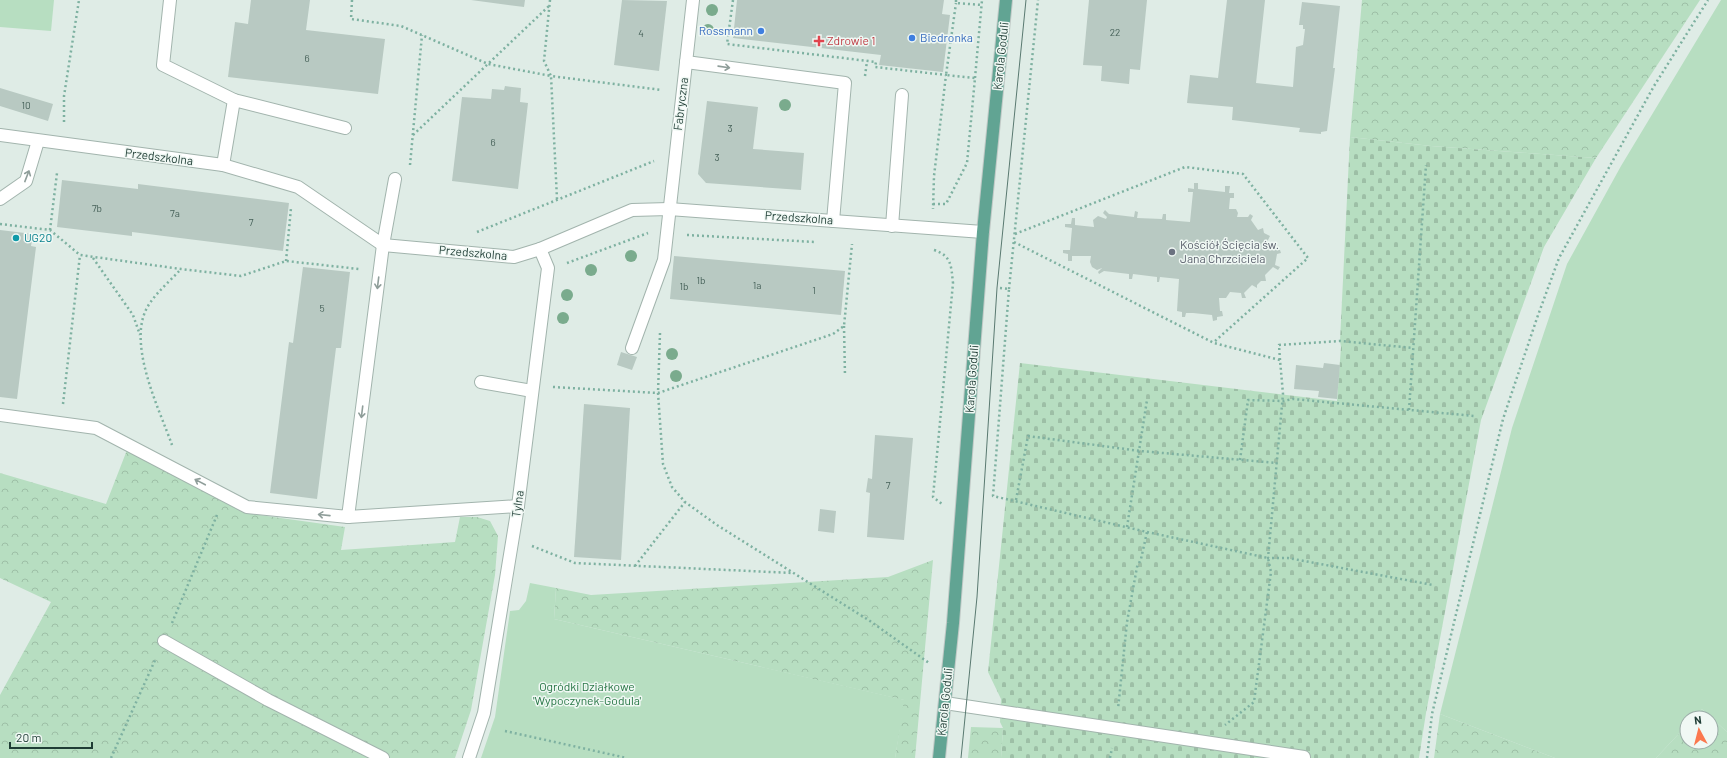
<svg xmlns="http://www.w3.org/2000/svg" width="1727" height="758" font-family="Barlow,sans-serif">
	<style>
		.green { fill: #b7dec1 }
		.forest { fill: url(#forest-crowns) }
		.cemetery { fill: url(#cemetery-stones) }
		.building { fill: #b8c9c2 }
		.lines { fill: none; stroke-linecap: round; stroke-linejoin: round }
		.minor-casing { stroke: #a2b4ad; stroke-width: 14 }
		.major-casing { stroke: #c0c9c6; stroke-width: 14 }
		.path { stroke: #7eb1a1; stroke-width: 2.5; stroke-dasharray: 2 3; stroke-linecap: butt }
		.minor { stroke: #fff; stroke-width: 12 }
		.major { stroke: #61a493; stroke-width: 12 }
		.tram { stroke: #597970; stroke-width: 1 }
		.tree { fill: #7aab8d }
		.oneway { stroke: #8f9e9a }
		.shop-dot { fill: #3f7fe0; stroke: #f0f8f4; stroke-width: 1.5 }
		.health-dot { fill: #e0444e; stroke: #f0f8f4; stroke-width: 1.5 }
		.culture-dot { fill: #0f9aa8; stroke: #f0f8f4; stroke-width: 1.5 }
		.worship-dot { fill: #6b7280; stroke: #f0f8f4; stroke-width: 1.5 }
		.labels { text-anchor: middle; stroke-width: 3; stroke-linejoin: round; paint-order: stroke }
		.number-label { font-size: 10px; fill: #456058 }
		.shop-label { font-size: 12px; fill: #366cbe; stroke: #f0f8f4; text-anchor: end }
		.health-label { font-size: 12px; fill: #be3a42; stroke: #f0f8f4; text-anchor: start }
		.street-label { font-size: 12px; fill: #1f3d35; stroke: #f0f8f4 }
		.culture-label { font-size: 12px; fill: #0d838f; stroke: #f0f8f4; text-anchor: start }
		.worship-label { font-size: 12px; fill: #5b616d; stroke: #f0f8f4; text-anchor: start }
		.park-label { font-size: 12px; fill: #277645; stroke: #f0f8f4 }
	</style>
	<defs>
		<pattern id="forest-crowns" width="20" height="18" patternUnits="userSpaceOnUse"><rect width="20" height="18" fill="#b7dec1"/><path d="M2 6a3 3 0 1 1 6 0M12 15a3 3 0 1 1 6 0" fill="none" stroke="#9dbfa6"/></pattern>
		<pattern id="cemetery-stones" width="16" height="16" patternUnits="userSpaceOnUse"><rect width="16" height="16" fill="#b7dec1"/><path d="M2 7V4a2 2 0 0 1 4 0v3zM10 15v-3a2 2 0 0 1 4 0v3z" fill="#9dbfa6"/></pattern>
	</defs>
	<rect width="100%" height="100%" fill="#dfece6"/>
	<g class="green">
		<path d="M0,0H54L51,31L0,27Z"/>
		<path d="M1721,0H1727V732L1702,709L1694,718H1687V725L1656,758H1555L1440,714L1512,428L1567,264L1621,166Z"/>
		<path d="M530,583L556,588L554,619L905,700L895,758H481L495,717L510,611L519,610L526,601Z"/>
	</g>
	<g class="forest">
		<path d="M1362,0H1700L1596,158L1431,146L1350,137Z"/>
		<path d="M127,450L245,513L345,527L341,550L455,542L460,517H477L490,521L498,536L495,575L471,710L455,758H0V695L51,602L0,578V473L106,504Z"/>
		<path d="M933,560L915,758H895L904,700L554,619L556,588L591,595L888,577Z"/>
		<path d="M1702,709L1727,732V758H1656L1687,725V742H1711V718H1694Z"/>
		<path d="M1440,714L1555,758H1434Z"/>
		<path d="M971,727L1003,728L1001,758H968Z"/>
	</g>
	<path class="cemetery" d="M1350,137L1431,146L1596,158L1544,247L1481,420L1426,713L1419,758H1001L1003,728L1000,722L1001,699L988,672L1020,363L1337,401L1341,347L1340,341Z"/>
	<g class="building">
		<path d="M251,0H310L306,30L385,39L378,94L228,77L235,22L248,24Z"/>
		<path d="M471,0H525L524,7Z"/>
		<path d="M622,0L667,1L659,71L614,65Z"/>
		<path d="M737,0H944L942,14L950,15L943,72L879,65L881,55L733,38Z"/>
		<path d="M1089,0H1147L1140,70L1130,69L1129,84L1101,81L1102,66L1083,65Z"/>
		<path d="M1227,0H1265L1256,83L1293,87L1296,47L1303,45L1305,29H1303V25H1299L1302,2L1340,6L1333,68H1335L1327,131L1321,132V134L1299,132L1300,128L1232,120L1233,107L1187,103L1190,75L1218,78Z"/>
		<path d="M505,86L521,88L520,102L528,103L518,189L452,181L462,97L491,99L492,89L504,90Z"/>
		<path d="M0,88L53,104L48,121L0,106Z"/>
		<path d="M707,101L758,107L753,149L804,153L801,190L706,183L698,174Z"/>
		<path d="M62,180L138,189V184L289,203L283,251L132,232V236L57,227Z"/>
		<path d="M1194,183H1198V189L1225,192V186H1230L1229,193H1234V198H1230L1229,209H1236L1238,213L1237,217H1248L1250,214L1253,216L1251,220L1258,230L1263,228L1264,233L1270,236L1267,242L1276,250H1280L1281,253L1277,254L1275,265L1280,267L1278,270L1273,267L1265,275L1266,281H1261L1257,285V288L1252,285L1244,293L1246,298H1242L1241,293L1230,292L1226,298H1219L1220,311H1222L1223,316L1217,317V320L1213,321L1212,315L1193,313H1186L1185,317H1182V312L1177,311L1179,279L1160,277L1159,282H1157V277L1133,274L1132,279H1129V274L1104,271L1099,274L1098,272L1102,268L1097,270L1092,267L1090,262L1091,256H1072V261H1068V254L1063,253V250H1070L1072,228L1065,227V224H1071L1072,218H1075V225L1094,227L1093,220L1098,216L1106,219L1107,217L1103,213L1105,210L1109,214L1134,217L1135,211L1138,212L1137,218L1162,219L1163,214H1166V220L1190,222L1193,192H1188V188L1194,189Z"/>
		<path d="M0,230L33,234L31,246L36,247L17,399L0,397Z"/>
		<path d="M674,256L845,271L841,315L670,299Z"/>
		<path d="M303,267L350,272L341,348H336L317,499L270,493L289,342L293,343Z"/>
		<path d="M621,352L637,357L632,370L617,365Z"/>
		<path d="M1324,363L1340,365L1337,399L1318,397L1319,391L1294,389L1296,365L1323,368Z"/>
		<path d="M584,404L630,408L621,560L574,557Z"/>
		<path d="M875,435L913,438L904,540L867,537L870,493L866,492L868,478L872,479Z"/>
		<path d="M820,509L836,511L834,533L818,531Z"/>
	</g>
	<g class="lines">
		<g class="minor-casing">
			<g id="minor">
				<path d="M170,0L163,65L234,100"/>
				<path d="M686,62L845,83L833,221"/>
				<path d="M0,135L223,165L298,187L383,245L514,257L540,249L632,210L669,209L983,232"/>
				<path d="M223,165L234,100L345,128"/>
				<path d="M0,199L26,181L38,141"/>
				<path d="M892,226L902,95"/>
				<path d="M632,348L664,260L693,0"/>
				<path d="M481,382L532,391"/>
				<path d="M0,415L96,428L247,507L348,517L383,245L395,179"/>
				<path d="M348,517L518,506"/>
				<path d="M164,641L268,700L383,758"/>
				<path d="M945,703L1304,757"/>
				<path d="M469,758L484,713L518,506L548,268L540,249"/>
			</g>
		</g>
		<g class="major-casing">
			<path id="major" d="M939,758L953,623L983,232L1006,0"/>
		</g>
		<g class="path">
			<path d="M352,0L351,19L401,26L488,64L551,76L557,199"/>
			<path d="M550,0L544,61L551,76L662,90"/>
			<path d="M733,0L727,44L876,62L875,67L946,75L934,176L933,209"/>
			<path d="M956,0V3L982,5"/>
			<path d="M865,76L867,61"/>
			<path d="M975,78L982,0"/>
			<path d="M64,122V96L79,0"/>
			<path d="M413,135L549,6"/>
			<path d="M410,165L422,35"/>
			<path d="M933,204H946L967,163L975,78L946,75L956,3"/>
			<path d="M0,224L50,230L80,255L181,269L241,276L286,261L359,269"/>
			<path d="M50,230L57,173"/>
			<path d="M477,232L654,161"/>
			<path d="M1015,234L1185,167L1243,174L1308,258L1214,342"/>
			<path d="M687,235L815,242"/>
			<path d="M1014,242L1214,343L1280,360L1283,394L1268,558H1288L1433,585"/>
			<path d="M934,250C952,256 951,266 953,283L933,497L942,504"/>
			<path d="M93,258L133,315L140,335"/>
			<path d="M286,261L291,208"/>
			<path d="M567,263L648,233"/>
			<path d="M1000,288L1009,289L993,496L1147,532L1141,559L1137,567L1127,622L1118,709"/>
			<path d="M1009,289L1038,0"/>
			<path d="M844,326L845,376"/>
			<path d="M660,333L658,393L663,464L672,487L685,502L717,525L870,621L929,663"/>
			<path d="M1280,360L1279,345L1340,341L1413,348"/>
			<path d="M553,387L658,393L833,334L844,326L852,244"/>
			<path d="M63,404L80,255"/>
			<path d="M1409,410L1426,165"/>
			<path d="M172,445C159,408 124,339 150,303C158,291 171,280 181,269"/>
			<path d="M1240,460L1248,400L1283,401L1293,399L1474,416"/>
			<path d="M1016,500L1028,436L1140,451L1277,463"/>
			<path d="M1127,527L1147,400"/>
			<path d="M1147,532L1268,558L1271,572L1254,702L1225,725"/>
			<path d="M532,546L575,563L793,573"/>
			<path d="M635,566L685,502"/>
			<path d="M172,623L217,515"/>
			<path d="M505,731L627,758"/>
			<path d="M111,758L156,658"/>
			<path d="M1110,758L1112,748"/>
			<path d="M1427,758L1432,714L1503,419L1537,318L1559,258L1654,86L1708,0"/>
		</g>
		<use href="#minor" class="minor"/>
		<use href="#major" class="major"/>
		<path class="tram" d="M961,758L977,597L997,288L1026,0"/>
	</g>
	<g class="tree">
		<circle cx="712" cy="10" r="6"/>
		<circle cx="708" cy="30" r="6"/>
		<circle cx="785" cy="105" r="6"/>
		<circle cx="631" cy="256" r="6"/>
		<circle cx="591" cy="270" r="6"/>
		<circle cx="567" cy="295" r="6"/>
		<circle cx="563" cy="318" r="6"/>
		<circle cx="672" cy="354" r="6"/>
		<circle cx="676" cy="376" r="6"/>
	</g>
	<defs><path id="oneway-shaft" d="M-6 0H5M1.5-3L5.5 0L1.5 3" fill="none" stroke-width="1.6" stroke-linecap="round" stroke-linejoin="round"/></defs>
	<g class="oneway">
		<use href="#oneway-shaft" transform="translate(724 67) rotate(8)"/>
		<use href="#oneway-shaft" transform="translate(27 176) rotate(-69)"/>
		<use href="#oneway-shaft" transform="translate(378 283) rotate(97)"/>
		<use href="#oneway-shaft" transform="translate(362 412) rotate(97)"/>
		<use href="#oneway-shaft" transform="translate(200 482) rotate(-152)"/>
		<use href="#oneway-shaft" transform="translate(324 515) rotate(-174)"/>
	</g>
	<g class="shop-dot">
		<circle cx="761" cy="31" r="4"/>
		<circle cx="912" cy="38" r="4"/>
	</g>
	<path class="health-dot" d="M817 35h4v4h4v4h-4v4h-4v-4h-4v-4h4z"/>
	<circle class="culture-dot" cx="16" cy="238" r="4"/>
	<circle class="worship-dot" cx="1172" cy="252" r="4"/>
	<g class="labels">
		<g class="number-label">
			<text x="1115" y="36">22</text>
			<text x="641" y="37">4</text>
			<text x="307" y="62">6</text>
			<text x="26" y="109">10</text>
			<text x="730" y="132">3</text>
			<text x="493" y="146">6</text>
			<text x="717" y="161">3</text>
			<text x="97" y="212">7b</text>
			<text x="175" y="217">7a</text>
			<text x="251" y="226">7</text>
			<text x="701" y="284">1b</text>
			<text x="757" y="289">1a</text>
			<text x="684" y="290">1b</text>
			<text x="814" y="294">1</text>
			<text x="322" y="312">5</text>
			<text x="888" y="489">7</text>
		</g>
		<g class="shop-label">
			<text x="753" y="35">Rossmann</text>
			<text x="920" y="42" text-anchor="start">Biedronka</text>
		</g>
		<g class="health-label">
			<text x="827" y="45">Zdrowie 1</text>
		</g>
		<g class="street-label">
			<text transform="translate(1001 56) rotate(-84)" y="4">Karola Goduli</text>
			<text transform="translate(681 104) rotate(-83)" y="4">Fabryczna</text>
			<text transform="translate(159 157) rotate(7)" y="4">Przedszkolna</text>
			<text transform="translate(799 218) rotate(4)" y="4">Przedszkolna</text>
			<text transform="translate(473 253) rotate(5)" y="4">Przedszkolna</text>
			<text transform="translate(972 379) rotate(-86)" y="4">Karola Goduli</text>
			<text transform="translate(518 504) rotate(-82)" y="4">Tylna</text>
			<text transform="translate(945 702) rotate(-84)" y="4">Karola Goduli</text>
		</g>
		<g class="culture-label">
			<text x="24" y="242">UG20</text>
		</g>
		<g class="worship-label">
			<text x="1180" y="249">Kościół Ścięcia św.<tspan x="1180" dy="14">Jana Chrzciciela</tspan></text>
		</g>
		<g class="park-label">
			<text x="587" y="691">Ogródki Działkowe<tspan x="587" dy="14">'Wypoczynek-Godula'</tspan></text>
		</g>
	</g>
	<g transform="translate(1699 730) rotate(353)"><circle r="19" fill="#f0f8f4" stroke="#9cada8"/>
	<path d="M0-3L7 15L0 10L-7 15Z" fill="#fb784e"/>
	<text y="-6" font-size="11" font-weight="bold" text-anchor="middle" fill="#1f3d35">N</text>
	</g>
	<path d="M10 742v6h82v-6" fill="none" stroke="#1f3d35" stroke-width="2"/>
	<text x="16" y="742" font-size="12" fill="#1f3d35" stroke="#f0f8f4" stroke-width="3" paint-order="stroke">20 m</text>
</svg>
